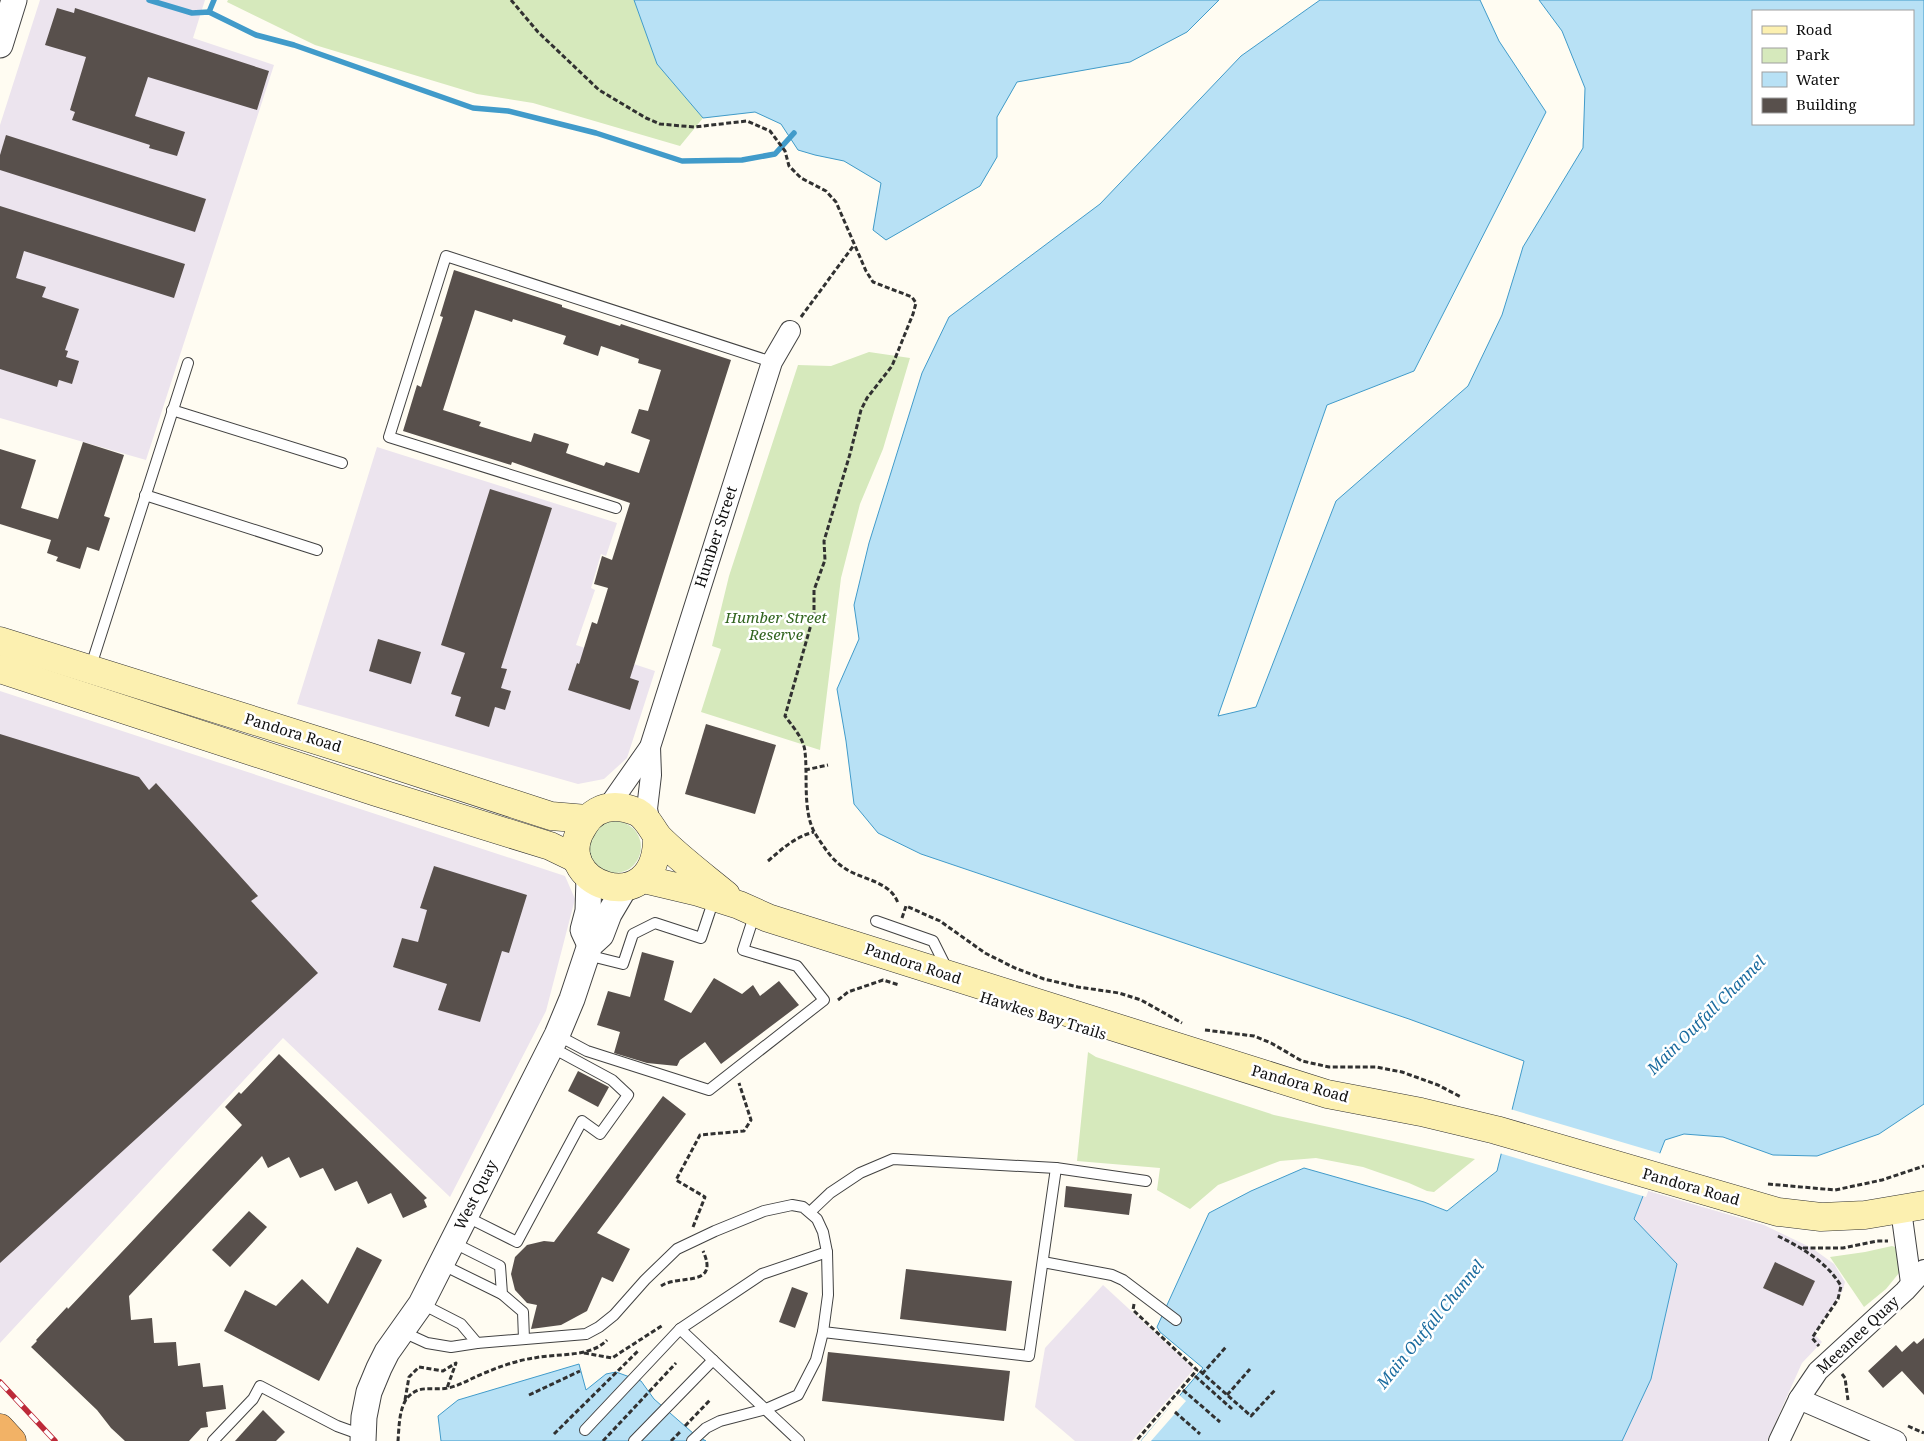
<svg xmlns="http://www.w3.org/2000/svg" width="1924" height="1441" font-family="'Noto Serif',serif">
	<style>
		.industrial { fill: #ece4ee }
		.green { fill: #d6e9bc }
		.water { fill: #b8e1f5; stroke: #419bca; fill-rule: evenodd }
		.pier { fill: #fffcf2 }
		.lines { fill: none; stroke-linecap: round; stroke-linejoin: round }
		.stream { stroke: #419bca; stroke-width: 5.5 }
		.building { fill: #58504c; fill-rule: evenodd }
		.service-casing { stroke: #424242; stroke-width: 12 }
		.minor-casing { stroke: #424242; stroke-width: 22 }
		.tertiary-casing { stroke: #424242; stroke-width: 27 }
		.secondary-casing { stroke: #313131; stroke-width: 29 }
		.trunk-casing { stroke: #202020; stroke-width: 29 }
		.path { stroke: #313131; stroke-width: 3; stroke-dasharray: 5 2.5; stroke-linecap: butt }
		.service { stroke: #fff; stroke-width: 10 }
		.minor { stroke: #fff; stroke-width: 20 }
		.tertiary { stroke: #fff; stroke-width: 25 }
		.secondary { stroke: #fcf0b0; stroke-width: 28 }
		.trunk { stroke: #f2b266; stroke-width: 28 }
		.rail-casing { stroke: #bd2a39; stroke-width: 5.5 }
		.rail { stroke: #fff; stroke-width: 4; stroke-dasharray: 11; stroke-linecap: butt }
		.labels { text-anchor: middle; stroke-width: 5; stroke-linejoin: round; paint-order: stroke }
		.street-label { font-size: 15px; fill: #0f0f0f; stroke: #fff }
		.park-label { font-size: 15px; font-style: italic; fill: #336621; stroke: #fff }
		.water-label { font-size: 16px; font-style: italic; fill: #1b6c9f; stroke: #fff }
	</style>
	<rect width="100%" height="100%" fill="#fffcf2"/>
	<g class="industrial">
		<path d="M40,0H205L193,38L274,65L146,460L0,418V125Z"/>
		<path d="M377,447L617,523L606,556L601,554L591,588L595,590L576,645L655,671L627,758L604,779L578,784L297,704Z"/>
		<path d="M0,691L565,876L575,899L546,1011L450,1197L283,1038L0,1343Z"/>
		<path d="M1645,1190L1764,1225L1812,1248L1834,1264L1845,1282L1843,1290L1814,1334L1822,1342L1802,1363L1767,1441H1622L1651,1379L1677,1264L1634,1219Z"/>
		<path d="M1103,1285L1194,1369L1132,1441H1075L1035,1407L1045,1348Z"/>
	</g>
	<g class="green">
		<path d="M228,0H1219L1187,32L1130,62L1017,82L997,117V157L980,186L886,240L873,230L881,183L844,161L815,155L798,150L781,124L755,112L703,118L680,146L533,103L477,94L315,45L227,2Z"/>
		<path d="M869,352L910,358L883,449L860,504L841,578L820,750L701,712L721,649L712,646L729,576L798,365L831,366Z"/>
		<circle cx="615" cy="847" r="26"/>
		<path d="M1088,1052L1096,1057L1274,1115L1475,1159L1434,1192L1427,1191L1409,1183L1363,1167L1316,1158L1280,1161L1218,1185L1190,1209L1157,1190L1160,1168L1077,1161Z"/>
		<path d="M1892,1246L1895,1247L1896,1251L1903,1255L1899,1273L1886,1289L1864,1307L1830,1257L1865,1252Z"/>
	</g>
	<g class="water">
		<path d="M634,0H1219L1187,32L1130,62L1017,82L997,117V157L980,186L886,240L873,230L881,183L844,161L815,155L798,150L781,124L755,112L703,118L657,64Z"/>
		<path d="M1320,0H1480L1499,41L1546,112L1414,371L1327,405L1218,716L1256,707L1336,501L1468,386L1502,315L1523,247L1583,148L1585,88L1562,31L1539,0H1924V1104L1879,1134L1817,1156L1773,1155L1723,1137L1684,1134L1665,1140L1634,1219L1677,1264L1651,1379L1622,1441H1141L1203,1368L1160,1332L1157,1327L1209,1213L1251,1191L1304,1168L1424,1202L1447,1211L1497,1171L1524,1061L1409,1019L921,854L878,833L854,804L846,741L837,689L859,639L854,605L869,543L922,373L949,317L1100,204L1241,56ZM1753,11H1913V124H1753Z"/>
		<path d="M579,1364L586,1390L606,1374L616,1372L641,1381L654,1399L694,1434L706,1441H441L438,1416L458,1400Z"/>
	</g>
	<g class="pier">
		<path d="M1510,1109L1662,1154L1646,1197L1499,1153Z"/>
		<path d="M1179,1395L1186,1401L1151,1441H1141Z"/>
	</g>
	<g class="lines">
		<g class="stream">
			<path d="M149,0L192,13L209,12L256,35L294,45L473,108L508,111L596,133L682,161L742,160L775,154L794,133"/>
			<path d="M209,12L214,0"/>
		</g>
	</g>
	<g class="building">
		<path d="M57,8L74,13L75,8L269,71L257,110L148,77L135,116L185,132L177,156L149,148L150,145L72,120L75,112L70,110L86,57L45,45Z"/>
		<path d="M6,135L206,199L195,232L0,170V155Z"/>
		<path d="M0,206L185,264L174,298L24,251L16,278L46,287L42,297L79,309L65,350L68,351L66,357L79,361L72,384L59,380L57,387L0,369Z"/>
		<path d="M454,270L562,305V307L620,326L621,324L731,360L630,678L639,681L630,710L568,690L577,663L579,664L592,622L597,624L608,588L594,584L602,556L612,560L630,503L512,462L511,465L403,431L417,385L421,387L443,317L440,316ZM475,310L512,322L513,319L566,336L563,344L598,356L601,346L639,359L638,363L661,370L648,411L639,409L631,433L650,440L639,473L606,462L604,466L566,453L569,444L534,433L531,442L479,426L481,422L443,410Z"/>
		<path d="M83,442L124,455L104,516L110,518L99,551L87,547L80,569L56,561L58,557L47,553L51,540L0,524V449L36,460L21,508L58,519Z"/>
		<path d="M490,489L552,508L501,668L507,669L501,688L511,691L505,710L495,707L489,727L455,716L461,697L451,694L465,653L441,645Z"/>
		<path d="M378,639L421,652L411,684L369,671Z"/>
		<path d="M706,724L776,745L755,814L685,794Z"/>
		<path d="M0,734L139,777L149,790L156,783L258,896L251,901L318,973L0,1263Z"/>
		<path d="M434,866L527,895L509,953L502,951L480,1022L438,1010L447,984L393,967L402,938L418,942L427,910L420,908Z"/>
		<path d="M642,952L674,961L664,1000L691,1013L714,978L742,994L753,985L760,996L779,981L799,1005L721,1064L705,1042L680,1060L677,1066L647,1063L614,1053L620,1032L597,1025L608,991L630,997Z"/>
		<path d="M279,1054L427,1198L424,1200L427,1207L403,1218L391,1193L368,1204L357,1181L335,1191L323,1168L300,1178L289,1157L268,1168L262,1156L129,1296L131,1320L152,1318L154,1343L176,1342L178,1366L200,1363L203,1387L223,1385L226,1409L206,1412L208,1427L201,1428L189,1441H125L111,1428L97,1410L31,1347L37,1341L36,1340L67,1307L68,1309L242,1125L225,1107L239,1092L241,1094Z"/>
		<path d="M578,1071L609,1087L598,1107L568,1091Z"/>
		<path d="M663,1096L686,1114L597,1233L630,1249L613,1282L602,1277L587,1311L561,1325L531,1329L537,1305L527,1303L515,1290L511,1274L515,1257L527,1245L544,1241L554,1242Z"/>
		<path d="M1066,1186L1132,1194L1129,1215L1064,1207Z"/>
		<path d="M249,1211L267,1227L230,1267L212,1250Z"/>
		<path d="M357,1247L382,1260L319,1381L224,1331L245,1290L276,1306L302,1279L328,1304Z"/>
		<path d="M1775,1262L1815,1281L1803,1306L1763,1288Z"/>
		<path d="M906,1269L1012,1281L1006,1331L900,1319Z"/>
		<path d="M792,1287L808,1293L795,1328L779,1322Z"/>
		<path d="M1924,1338V1395L1902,1371L1883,1388L1868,1371L1896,1345L1902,1352L1914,1341L1917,1344Z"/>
		<path d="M828,1352L1010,1371L1004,1421L822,1401Z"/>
		<path d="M263,1410L285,1432L276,1441H235Z"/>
	</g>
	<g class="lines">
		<g class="service-casing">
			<g id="service">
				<path d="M172,410L342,463"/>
				<path d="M145,495L317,550"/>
				<path d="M616,508L389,437L446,256L772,362"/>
				<path d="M90,669L188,363"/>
				<path d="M876,921L933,941L948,971"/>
				<path d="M587,955L623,964L633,934L655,923L701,938L714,899"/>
				<path d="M557,1035L587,1051L709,1090L824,1000L797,966L743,950L755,913"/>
				<path d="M810,1212L830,1193L860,1173L893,1159L1056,1168L1146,1181"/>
				<path d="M465,1216L517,1242L582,1121L600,1134L628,1095L612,1080L551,1047"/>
				<path d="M452,1242L500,1266L502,1294L523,1312L524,1339"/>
				<path d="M1043,1262L1112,1275L1123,1280L1176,1320"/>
				<path d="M441,1264L502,1294"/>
				<path d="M422,1304L461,1324L477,1343"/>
				<path d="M680,1329L799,1441"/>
				<path d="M403,1332L427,1343L451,1347L477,1343L586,1334L599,1327L614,1315L645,1280L677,1249L715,1231L764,1211L792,1205L803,1207L817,1219L823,1232L827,1252L828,1295L823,1332L816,1360L798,1395L766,1409L720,1421L706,1428L692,1441"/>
				<path d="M823,1332L1029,1356L1056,1168"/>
				<path d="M585,1430L680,1329L762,1274L827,1252"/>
				<path d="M213,1441L253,1399L260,1386L337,1426L362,1435"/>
				<path d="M634,1441L713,1360"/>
			</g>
		</g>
		<g class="minor-casing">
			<g id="minor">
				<path d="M608,807L650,747L772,362L790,331"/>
				<path d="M650,824L647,809L651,775L650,747"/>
				<path d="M1901,1210L1911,1283"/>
				<path d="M1799,1399L1896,1441"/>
				<path d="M1779,1441L1799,1399L1818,1371L1905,1291L1924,1270"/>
			</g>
		</g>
		<g class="tertiary-casing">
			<g id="tertiary">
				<path d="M0,45L14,0"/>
				<path d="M589,877L588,911L583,930L590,945"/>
				<path d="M363,1441L364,1417L369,1392L379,1368L387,1352L421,1304L557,1035L572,999L590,945L601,935L609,914L625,887"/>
			</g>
		</g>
		<g class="secondary-casing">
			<g id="secondary">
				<path d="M0,641L370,757L551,816L587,819"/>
				<path d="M0,669L376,792L550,846L577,859"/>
				<path d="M657,836C659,925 544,883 584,825C591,813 602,807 615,807C623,807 630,809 637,812C648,818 652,830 659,838C680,859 703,876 726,895"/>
				<path d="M643,879L698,892L739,905L768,918L1327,1094L1421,1112L1496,1130L1778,1212L1821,1217L1865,1215L1924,1205"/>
			</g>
		</g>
		<g class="trunk-casing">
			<path id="trunk" d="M0,1428L12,1441"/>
		</g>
		<g class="path">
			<path d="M511,0L538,32L599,90L646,118L660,124L694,127L747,121L770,131L785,151L789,166L801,178L826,191L836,202L866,271L873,282L912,297L916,303L913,314L892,366L867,398L861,410L850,454L824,541L825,560L814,590V614L785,716C793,727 804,739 805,752C808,777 802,813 816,835C824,847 831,859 843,867C860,880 890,880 898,903"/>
			<path d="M801,317L854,245"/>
			<path d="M805,770L828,765"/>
			<path d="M768,861C783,848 795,837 814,832"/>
			<path d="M902,918L906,906L940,921L985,953L1015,968L1044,979L1078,987L1119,993L1141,1000L1182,1023"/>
			<path d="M838,1000L848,992L883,980L899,985"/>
			<path d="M1205,1030L1254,1036L1271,1043L1302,1061L1329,1067H1376L1402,1072L1438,1085L1461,1097"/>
			<path d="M1768,1184L1835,1190L1882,1180L1924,1166"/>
			<path d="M693,1227L705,1197L676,1180L700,1135L744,1131L751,1120L739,1083"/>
			<path d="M1778,1236C1802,1248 1827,1262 1841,1286L1838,1299L1812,1338L1819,1346"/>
			<path d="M1803,1248H1843L1877,1241H1888"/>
			<path d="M661,1286C679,1274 720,1288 703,1251"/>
			<path d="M1134,1304L1133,1310L1197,1370L1136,1441"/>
			<path d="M584,1353L612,1358L663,1325"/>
			<path d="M1200,1371L1251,1416L1275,1390"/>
			<path d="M1202,1374L1226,1347"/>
			<path d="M1842,1374L1845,1378L1848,1400"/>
			<path d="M1195,1376L1232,1409"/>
			<path d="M1183,1390L1220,1422"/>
			<path d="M529,1395L580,1371"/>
			<path d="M1227,1395L1250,1369"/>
			<path d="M405,1400L409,1377L419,1367L443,1371L456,1363L447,1388"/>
			<path d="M1175,1412L1200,1434"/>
			<path d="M685,1426L711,1399"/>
			<path d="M1908,1426L1924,1433"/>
			<path d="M554,1434L639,1350"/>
			<path d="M398,1441C399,1428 399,1407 408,1397C420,1384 433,1391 448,1388C462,1385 473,1377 487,1372C501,1366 519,1360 534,1358C558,1353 590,1358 607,1340"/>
			<path d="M603,1441L676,1363"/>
			<path d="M671,1441L681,1431"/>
		</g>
		<use href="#service" class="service"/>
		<use href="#minor" class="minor"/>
		<use href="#tertiary" class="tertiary"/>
		<use href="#secondary" class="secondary"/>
		<use href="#trunk" class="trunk"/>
		<g class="rail-casing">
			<path id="rail" d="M0,1382L55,1441"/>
		</g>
		<use href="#rail" class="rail"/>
	</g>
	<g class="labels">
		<g class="street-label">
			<text transform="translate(716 537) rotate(-72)" y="5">Humber Street</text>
			<text transform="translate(293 733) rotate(17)" y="5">Pandora Road</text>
			<text transform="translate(913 964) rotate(18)" y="5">Pandora Road</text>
			<text transform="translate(1043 1016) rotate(17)" y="5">Hawkes Bay Trails</text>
			<text transform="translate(1300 1084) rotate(16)" y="5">Pandora Road</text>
			<text transform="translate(1691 1187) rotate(16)" y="5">Pandora Road</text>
			<text transform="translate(476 1195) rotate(-63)" y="5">West Quay</text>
			<text transform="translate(1858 1335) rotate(-43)" y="5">Meeanee Quay</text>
		</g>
		<g class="park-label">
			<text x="776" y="623">Humber Street<tspan x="776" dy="17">Reserve</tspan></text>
		</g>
		<g class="water-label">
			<text transform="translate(1706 1015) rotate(-45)" y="6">Main Outfall Channel</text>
			<text transform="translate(1430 1324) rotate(-51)" y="6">Main Outfall Channel</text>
		</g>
	</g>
	<rect x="1752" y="10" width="162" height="115" fill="#ffffff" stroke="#9f9f9f"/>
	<rect x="1762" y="26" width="25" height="8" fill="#fcf0b0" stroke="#9f9f9f"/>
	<text x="1796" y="35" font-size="15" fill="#0f0f0f">Road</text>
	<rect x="1762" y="48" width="25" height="15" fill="#d6e9bc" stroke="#9f9f9f"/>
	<text x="1796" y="60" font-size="15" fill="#0f0f0f">Park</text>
	<rect x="1762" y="72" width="25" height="15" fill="#b8e1f5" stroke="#9f9f9f"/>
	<text x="1796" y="85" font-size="15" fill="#0f0f0f">Water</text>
	<rect x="1762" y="98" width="25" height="15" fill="#58504c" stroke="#9f9f9f"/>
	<text x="1796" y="110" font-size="15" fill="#0f0f0f">Building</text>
</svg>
